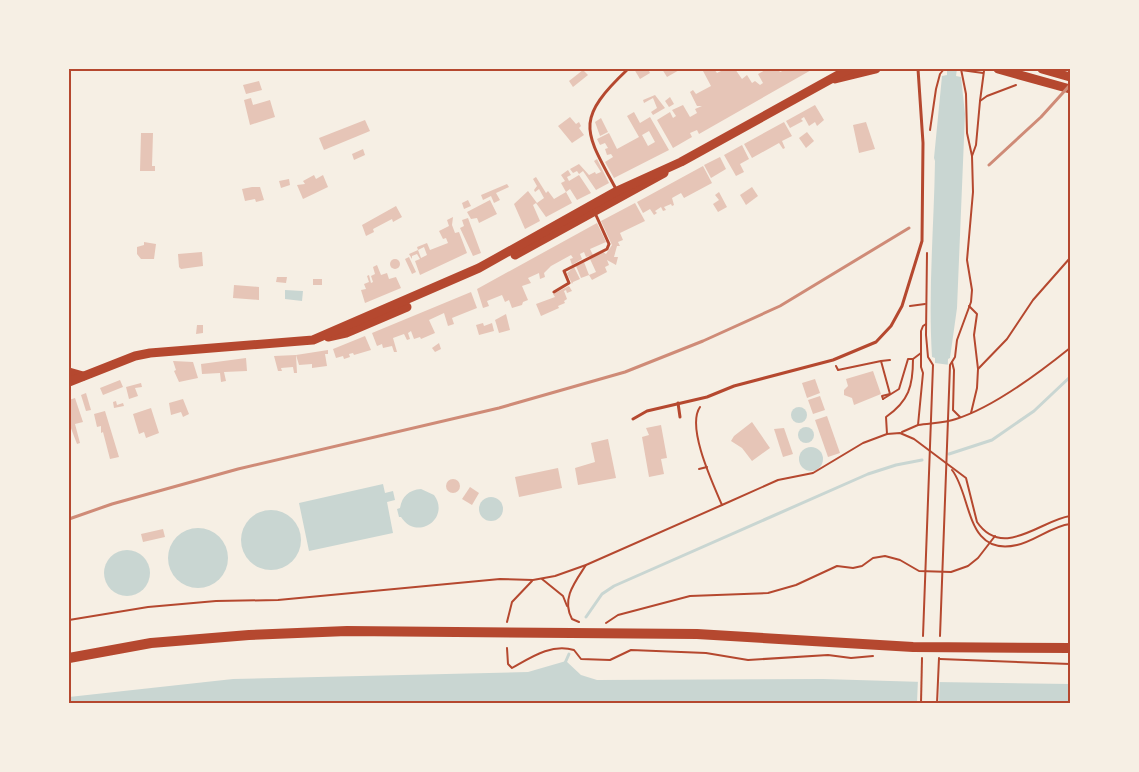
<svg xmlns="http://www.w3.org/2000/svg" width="1139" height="772" font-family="Barlow,sans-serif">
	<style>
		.water { fill: #c9d6d2 }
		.pier { fill: #f6efe4 }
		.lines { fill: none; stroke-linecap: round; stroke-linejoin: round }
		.stream { stroke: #c9d6d2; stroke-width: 3 }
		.building { fill: #e6c5b7; fill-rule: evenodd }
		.path { stroke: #b5482f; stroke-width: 2 }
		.service { stroke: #b5482f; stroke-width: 3 }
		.secondary { stroke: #b5482f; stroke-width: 9 }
		.primary { stroke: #b5482f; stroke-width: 10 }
		.rail { stroke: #cf8b77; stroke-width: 3 }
		.neatline { fill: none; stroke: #b5482f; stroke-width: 2 }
	</style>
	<rect width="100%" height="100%" fill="#f6efe4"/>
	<g class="water">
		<path d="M947,69H957L956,76L961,77L965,114L957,308L950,358L948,359L936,682L1070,684V703H69V697L233,679L528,672L566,661L581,675L597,680L823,679L924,682L935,363V358L932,357C928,291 934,227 935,161L934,158L942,76L947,75Z"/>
		<path d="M285,290L303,291L302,301L285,299Z"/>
		<circle cx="799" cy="415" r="8"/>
		<circle cx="806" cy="435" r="8"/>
		<circle cx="811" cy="459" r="12"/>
		<path d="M383,484L385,493L393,491L395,500L387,502L393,533L309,551L299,503Z"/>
		<path d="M421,489L434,495C451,518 417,542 401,517H399L397,509L400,508C402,496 409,490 421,489Z"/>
		<circle cx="491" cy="509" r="12"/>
		<circle cx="271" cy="540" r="30"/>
		<circle cx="198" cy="558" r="30"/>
		<circle cx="127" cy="573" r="23"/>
	</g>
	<path class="pier" d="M935,363L950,365L939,703H917L918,679H921L933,364Z"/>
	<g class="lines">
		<g class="stream">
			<path d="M949,454L992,440L1034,411L1070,377"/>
			<path d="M586,617L602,594L614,586L868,474L896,465L922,460"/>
			<path d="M565,663L569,654"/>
		</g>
	</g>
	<g class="building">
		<path d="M634,69H648L650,73L640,79Z"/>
		<path d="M662,69H681L667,77Z"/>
		<path d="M708,69H714L717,73L725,69H735L742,79L747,75L752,83L755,81L760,85L763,83L758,74L767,69H778L780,72L787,69H813L699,134L697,130L690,133L692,137L673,148L657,120L670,112L673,118L676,116L672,110L683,105L690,117L697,113L695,109L702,106H697L690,92L693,90L696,94L711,86L703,71Z"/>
		<path d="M583,70L588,75L573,87L569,81Z"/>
		<path d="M259,81L262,90L246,94L243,85Z"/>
		<path d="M655,95L665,108L653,115L651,112L657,108L653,98L644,103L643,100Z"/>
		<path d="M670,97L674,104L669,107L665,101Z"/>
		<path d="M251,98L253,105L270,100L275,117L250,125L244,100Z"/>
		<path d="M815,105L824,120L817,126L815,122L809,126L804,117L801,119L803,121L790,128L786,121Z"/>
		<path d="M634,112L640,123L650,117L669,150L614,178L605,162L613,157L611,154L607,155L605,149L608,148L605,143L600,145L597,139L609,133L617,149L639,137L627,116ZM649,131L655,142L648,146L642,135Z"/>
		<path d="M570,117L576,124L579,122L581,126L579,128L584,135L572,143L558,126Z"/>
		<path d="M601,118L608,132L600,136L595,122Z"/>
		<path d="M365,120L370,131L324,150L319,138Z"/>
		<path d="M784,122L792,136L782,141L785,148L783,149L779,143L752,158L744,144Z"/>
		<path d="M866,122L875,149L859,153L853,125Z"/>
		<path d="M807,132L814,141L806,148L799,138Z"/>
		<path d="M141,133H153L152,166H155V171H140Z"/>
		<path d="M742,145L749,159L740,164L744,172L736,176L724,155Z"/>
		<path d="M363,149L365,155L354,160L352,154Z"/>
		<path d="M720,157L726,169L711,178L704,165Z"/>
		<path d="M597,159L609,183L596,190L583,171L579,174L577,171L573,173L570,169L579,164L589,175L595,172L596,174L601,172L594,161Z"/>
		<path d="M703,166L712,183L684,198L681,193L672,198L674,205L672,206L671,204L664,207L666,210L663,211L661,207L655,211L657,213L654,215L650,209L643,213L637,202Z"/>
		<path d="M568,170L571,175L567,177L569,181L579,175L591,193L577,200L570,189L566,192L561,183L565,181L561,175Z"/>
		<path d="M314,175L316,179L323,175L328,187L303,199L297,185L305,184L303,181Z"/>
		<path d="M536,177L546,193L548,191L554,199L566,192L572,203L546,217L536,203L533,205L540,221L525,229L514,204L528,191L537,203L544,198L539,189L535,192L534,190L537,186L533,179Z"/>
		<path d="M289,179L290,185L281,188L279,181Z"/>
		<path d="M507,184L509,187L496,193L500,200L494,203L491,196L483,200L481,195Z"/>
		<path d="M252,187H260L264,200L256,202L255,199L245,201L242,189Z"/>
		<path d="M752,187L758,196L746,205L740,195Z"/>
		<path d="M719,192L727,207L718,212L713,204L719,200L715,195Z"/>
		<path d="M468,200L471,206L464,209L462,203Z"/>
		<path d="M490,200L497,214L479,223L477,218L471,219L467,212Z"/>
		<path d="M635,203L645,221L620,233L623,240L618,242L620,246H617L614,257H618L616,265L607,260L609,265L605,267L607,272L592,280L589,275L596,272L590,259L603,252L606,254L612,245L601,221Z"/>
		<path d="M396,206L402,217L393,222L392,219L373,229L374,232L366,236L362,225Z"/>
		<path d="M453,217L452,225L455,233L459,232L467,253L420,275L415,261L420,259L417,254L412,256V259L409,254L418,250L417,247L427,243L430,250L448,243L446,238L443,239L439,231L449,226L447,220ZM424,247L427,255L421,258L418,250Z"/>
		<path d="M468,218L481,253L473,256L460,228L464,226L462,220Z"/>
		<path d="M597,223L606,242L590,249L593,255L586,257L584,252L580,254L582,259L572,265L570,259L573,258L571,255L551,266L544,273L545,277L540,279L539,273L528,278L531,283L522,286L528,300L523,302L522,305L512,308L509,300L505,302L502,295L487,301L489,306L483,308L477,289Z"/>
		<path d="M144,242L156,244L154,259H141L137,254V247L144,245Z"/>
		<path d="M202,252L203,266L181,269L179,267L178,254Z"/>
		<path d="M409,257L416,272L412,274L405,259Z"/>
		<circle cx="395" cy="264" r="5"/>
		<path d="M584,262L589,275L581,278L576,266Z"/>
		<path d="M377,265L381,275L387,273L389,279L396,277L401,288L365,303L361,290L366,289L364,284L369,282L367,276L369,275L371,283L373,282L371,276L375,274L373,267Z"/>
		<path d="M574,267L580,279L573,282L572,284L567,273Z"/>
		<path d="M277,277H287L286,283L276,282Z"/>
		<rect x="313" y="279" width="9" height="6"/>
		<path d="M234,285L259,287V300L233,298Z"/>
		<path d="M569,286L572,291L567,293L566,290L564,291L567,299L564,301L565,303L558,306L559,308L541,316L536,304L555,297L553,294Z"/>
		<path d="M471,292L477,308L452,318L454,324L448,326L444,313L429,320L435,333L421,339L420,337L414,339L411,331L408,333L410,339L407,340L404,334L393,338L397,352H394L392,346L383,348L382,344L377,346L372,333Z"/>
		<path d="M506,314L510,330L499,333L495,320Z"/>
		<path d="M483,323L484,326L492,323L494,331L479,335L476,325Z"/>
		<path d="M197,325H203V333L196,334Z"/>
		<path d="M365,336L371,350L354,355L353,353L349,354L350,357L344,359L343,356L336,358L333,349Z"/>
		<path d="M439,343L441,349L435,352L432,348Z"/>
		<path d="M328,350V354H325L327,366L312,368V364L299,365L296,355Z"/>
		<path d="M296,355L297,373H294L293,367L281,368L282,371H278L274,356Z"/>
		<path d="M246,358L247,371L224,372L226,381L221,382L220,373L202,374L201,364Z"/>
		<path d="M173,361L193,362L198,378L179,382L174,371L176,370Z"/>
		<path d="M873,371L881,394L854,405L852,398L844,395V390L848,386L846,379Z"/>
		<path d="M815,379L820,393L807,398L802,383Z"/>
		<path d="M120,380L123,387L103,395L100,388Z"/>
		<path d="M141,383L142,387L135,388L138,396L129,399L126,387Z"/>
		<path d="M86,393L91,410L86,411L81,395Z"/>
		<path d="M820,396L825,410L813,414L808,400Z"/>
		<path d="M75,398L83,422L75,424L80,443L77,444L69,423V400Z"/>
		<path d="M183,399L189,414L183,417L181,412L171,415L169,403Z"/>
		<path d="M116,401L117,405L123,403L124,406L114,408L113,402Z"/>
		<path d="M151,408L159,433L146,438L144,432L139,434L133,414Z"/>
		<path d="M105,411L119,457L110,459L103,432L101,433V426L97,427L94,414Z"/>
		<path d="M827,416L840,453L828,457L815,420Z"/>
		<path d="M752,422L770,448L752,461L742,448L731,441L734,436Z"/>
		<path d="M661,425L667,458L661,459L664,474L649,477L642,437L649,435L646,428Z"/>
		<path d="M784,428L793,454L783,457L774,429Z"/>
		<path d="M608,439L616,478L578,485L575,468L595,462L591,443Z"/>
		<path d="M558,468L562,488L519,497L515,477Z"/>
		<circle cx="453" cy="486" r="7"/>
		<path d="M470,487L479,493L472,505L462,499Z"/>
		<path d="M163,529L165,537L143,542L141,534Z"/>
	</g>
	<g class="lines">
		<g class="path">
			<path d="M924,69L944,70"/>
			<path d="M961,70L983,73"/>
			<path d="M980,101L984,71"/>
			<path d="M930,130L936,89L940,74L944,69"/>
			<path d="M972,156L976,145L980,101L987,96L1016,85"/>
			<path d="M910,306L925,304"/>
			<path d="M969,306L977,314L974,335L978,369"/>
			<path d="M913,359L921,353"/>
			<path d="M881,361L890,360"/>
			<path d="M952,362L954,370L953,410L960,417"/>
			<path d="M836,366L838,370L881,361L890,394L882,396L883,399"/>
			<path d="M883,399L899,389L908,359H913C913,386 909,401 886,417L887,434"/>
			<path d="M700,407C686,427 713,484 722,505L778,480L813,473L863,443L887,434L900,433L914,439L966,478L977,522C1003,560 1041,520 1070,516"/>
			<path d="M971,413L977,388L978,369L1007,339L1033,300L1070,258"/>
			<path d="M918,425C931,423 945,423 956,419C994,407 1039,373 1070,348"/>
			<path d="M902,432L918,425L923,373L921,367V331L923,326L926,324"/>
			<path d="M699,469L707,467"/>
			<path d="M952,470C972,495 965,557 1017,545C1035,541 1052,526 1070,524"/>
			<path d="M542,579L563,596L567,606"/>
			<path d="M69,620L148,607L216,601L278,600L500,579L533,580L555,576L586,565L722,505"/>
			<path d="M507,622L512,602L532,581"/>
			<path d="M579,622L572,619C561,599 575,582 586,565"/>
			<path d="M606,623L618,615L690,596L768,593L796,585L837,566L853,568L862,566L873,558L885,556L900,560L919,571L951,572L968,566L978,558L995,536"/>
			<path d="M923,636L933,365L928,357L926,335L927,253"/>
			<path d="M940,636L950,365L955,357L957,340L971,302L972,290L967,260L973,192L972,156L967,133L966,94L961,69"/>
			<path d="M507,648L508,664L512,668C530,658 551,643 574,650L581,659L610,660L631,650L706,653L748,660L828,655L851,658L873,656"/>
			<path d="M940,659L1070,664"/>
			<path d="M921,703L922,658"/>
			<path d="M937,703L939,658"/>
		</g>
		<g class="service">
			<path d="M617,191C585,131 573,121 628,69"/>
			<path d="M554,292L569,283L564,271L607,249L609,244L595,213"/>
			<path d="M678,403L680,417"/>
			<path d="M633,419L647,411L707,397L734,386L833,360L876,342L891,326L902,306L922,241L923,143L918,69"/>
		</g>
		<g class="secondary">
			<path d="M998,69L1070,89"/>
			<path d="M1042,69L1070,77"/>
			<path d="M835,79L876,69"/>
			<path d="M515,255L664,173"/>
			<path d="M328,337L346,333L407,307"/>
			<path d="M69,372L83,376"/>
			<path d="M69,382L135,356L150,353L313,340L479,268L617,191L681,162L849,69"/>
		</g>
		<path class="primary" d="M69,658L151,643L249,635L347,631L697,634L913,647L1070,648"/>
		<g class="rail">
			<path d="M989,165L1041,117L1070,85"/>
			<path d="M69,519L112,504L238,469L499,408L625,372L703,341L780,306L909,228"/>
		</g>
	</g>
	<rect width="1139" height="772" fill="none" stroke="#f6efe4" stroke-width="140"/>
	<rect x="70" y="70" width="999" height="632" class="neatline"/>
</svg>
